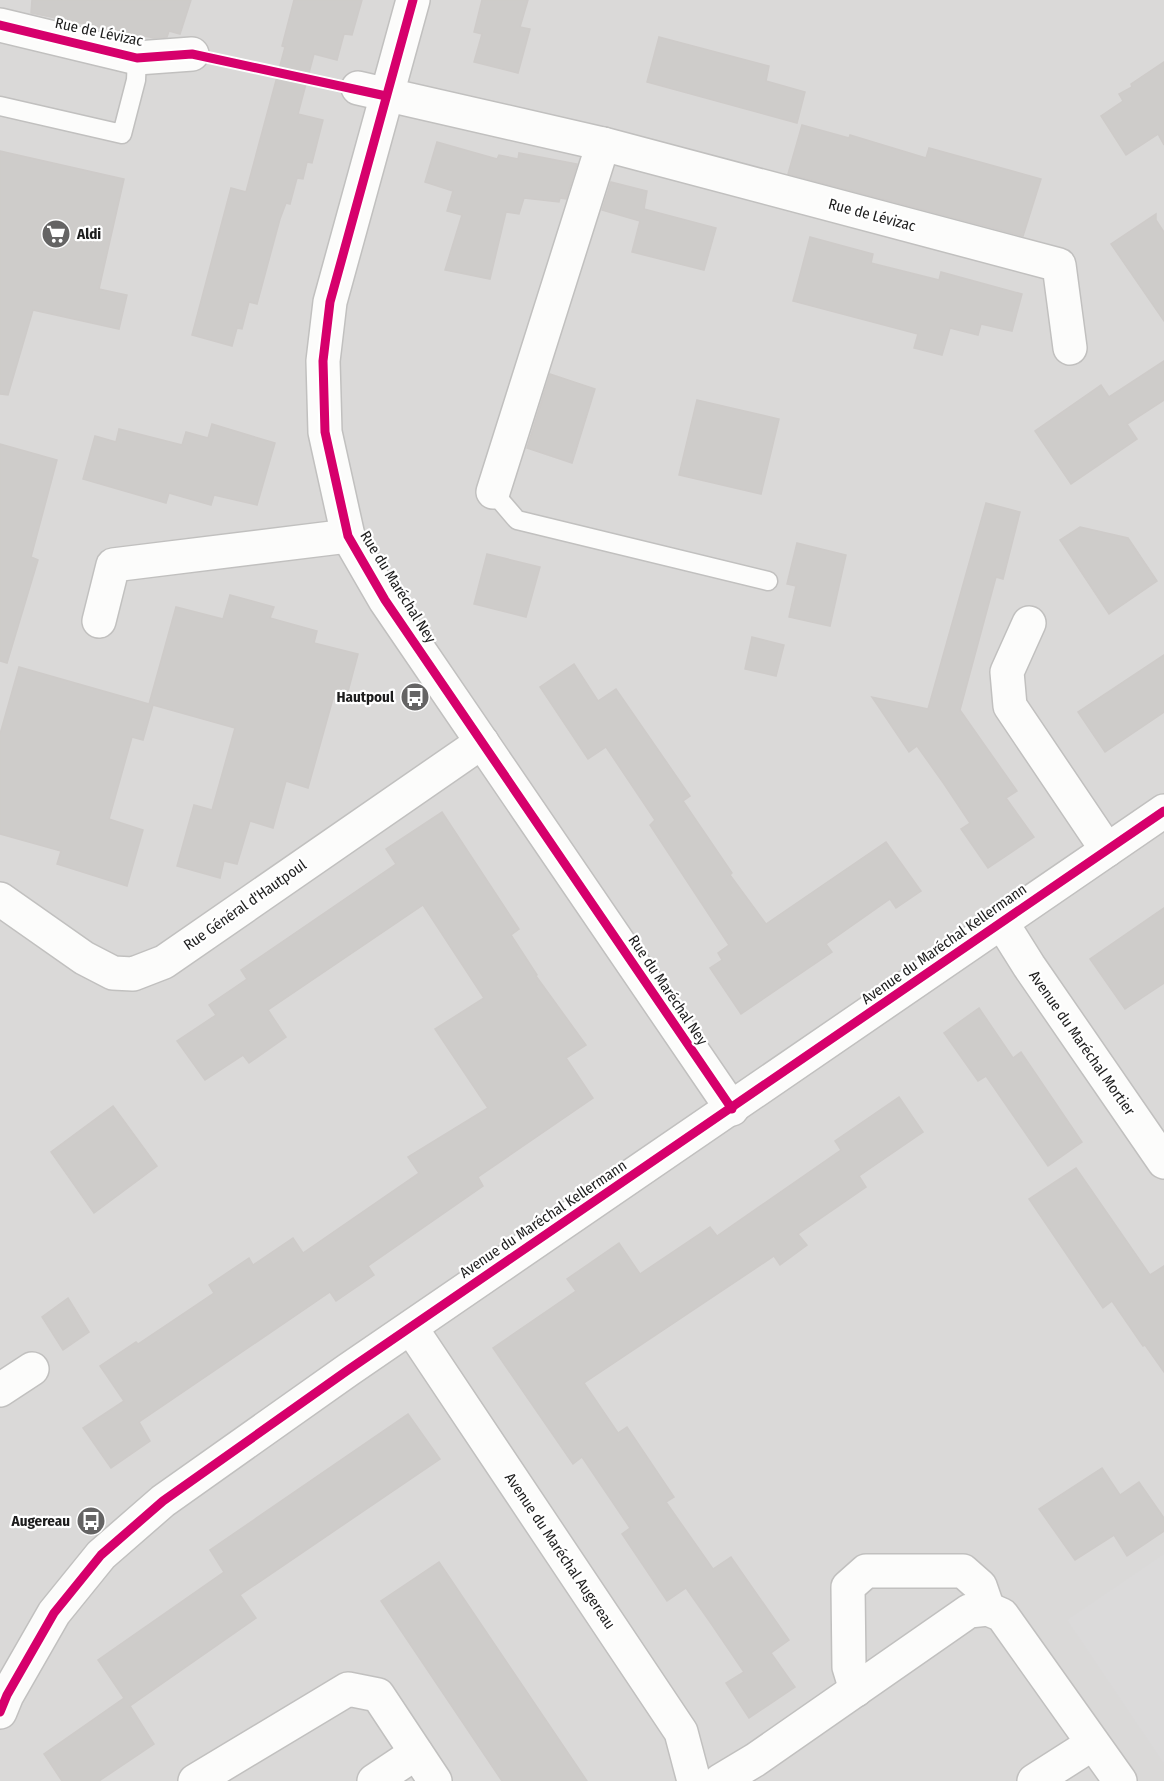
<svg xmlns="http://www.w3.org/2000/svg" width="1164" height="1781" font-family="'Fira Sans Condensed',sans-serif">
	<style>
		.residential { fill: #dad9d8 }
		.parking { fill: #dbdada }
		.building { fill: #ceccca; stroke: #cecbc9; stroke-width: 1.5 }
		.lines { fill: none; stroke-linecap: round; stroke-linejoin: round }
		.service-casing { stroke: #c1c0bf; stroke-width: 21 }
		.minor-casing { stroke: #c1c0bf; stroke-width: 36 }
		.service { stroke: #fcfcfb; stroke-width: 18 }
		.minor { stroke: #fcfcfb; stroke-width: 33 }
		.cycleway-casing { stroke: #fff; stroke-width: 13 }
		.cycleway { stroke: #d6006c; stroke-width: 9 }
		.labels { text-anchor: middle; stroke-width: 4.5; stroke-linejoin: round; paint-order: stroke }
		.street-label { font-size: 15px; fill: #1d1d1d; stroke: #fff }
		.poi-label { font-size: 15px; font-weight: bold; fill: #1d1d1d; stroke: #fff; text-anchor: end }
	</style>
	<rect width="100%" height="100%" fill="#ebe9e7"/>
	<rect class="residential" x="0" y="0" width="1164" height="1781"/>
	<path class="parking" d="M1164,1554V1764L1067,1620Z"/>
	<g class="building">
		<path d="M32,0H191L180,34L169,31L167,37L154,38L31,13Z"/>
		<path d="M294,0H362L352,35L344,34L337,60L314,54L298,114L323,120L312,163L307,162L303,179L297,178L290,204L286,203L280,219L257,304L249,302L242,329L237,328L232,346L192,335L231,188L246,192L285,47L282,46Z"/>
		<path d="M482,0H528L520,27L530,29L518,73L474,62L482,34L474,32Z"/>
		<path d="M659,37L769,66L766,81L805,92L797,123L647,82Z"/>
		<path d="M1164,62V145L1158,134L1126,155L1101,116L1123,101L1119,94L1132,87L1131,84Z"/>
		<path d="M802,125L849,138L850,135L926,158L929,148L1041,179L1023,236L788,174Z"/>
		<path d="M437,142L497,159L499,155L518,159L519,153L577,164L566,199L560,198L559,202L524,198L519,214L506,212L490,279L445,270L462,215L447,211L453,191L425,182Z"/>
		<path d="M0,151L124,179L99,289L127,295L119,329L33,310L8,395L0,394Z"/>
		<path d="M611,182L647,191L644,209L716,228L704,270L632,252L640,221L602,210Z"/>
		<path d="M1156,214V220L1164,232V321L1111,244Z"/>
		<path d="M810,237L873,254L871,263L939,280L941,272L1022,294L1012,331L981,324L978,335L950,328L942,355L914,348L918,334L793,301Z"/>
		<path d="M1164,361V400L1127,424L1137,439L1071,484L1035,431L1101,385L1109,397Z"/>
		<path d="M550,374L595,389L572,463L527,448Z"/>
		<path d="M697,400L779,419L761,494L679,475Z"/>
		<path d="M212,424L275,443L257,505L214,495L211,505L169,493L166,503L83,479L95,436L116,442L119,429L182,445L186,432L208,438Z"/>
		<path d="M0,444L57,460L31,557L38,560L7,663L0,661Z"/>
		<path d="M986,503L1020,512L1003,579L996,577L960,710L1017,791L1006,798L1034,837L988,868L961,829L970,823L944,784L917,746L909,752L872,697L928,709Z"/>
		<path d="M1080,527L1128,538L1157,581L1109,614L1060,540Z"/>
		<path d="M797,543L846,555L830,626L789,617L796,586L787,584Z"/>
		<path d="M487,554L540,567L526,617L474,604Z"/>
		<path d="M230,595L274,607L270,618L317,631L314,643L358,654L346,699L334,695L308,788L286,781L273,828L250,821L237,864L224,861L220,878L177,866L194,805L212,810L235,728L153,705L143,740L132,737L109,819L143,830L127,886L57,864L61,851L0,834V734L19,667L149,704L176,607L223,619Z"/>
		<path d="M752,637L784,645L776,676L745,669Z"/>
		<path d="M1164,655V712L1105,752L1078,712Z"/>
		<path d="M574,664L598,701L616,689L690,796L683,801L732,873L730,875L766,924L886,842L921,891L896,908L890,899L826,944L832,952L741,1014L710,968L722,960L718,953L729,945L650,825L655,820L606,747L588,759L540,687Z"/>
		<path d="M442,812L519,929L511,935L537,975L536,976L586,1045L566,1058L593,1098L478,1177L483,1186L368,1266L374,1275L336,1301L330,1292L139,1422L150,1441L111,1468L83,1428L124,1401L100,1366L136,1342L138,1344L214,1293L209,1285L249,1258L253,1265L293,1238L303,1253L419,1173L408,1157L488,1108L435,1029L484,998L423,905L268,1010L286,1037L249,1063L243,1055L205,1080L177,1041L216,1015L209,1005L247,979L241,970L396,864L386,849Z"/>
		<path d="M1164,908V983L1125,1009L1090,959Z"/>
		<path d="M979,1008L1013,1058L1021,1052L1082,1142L1048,1166L986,1076L978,1081L944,1033Z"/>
		<path d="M899,1097L923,1132L859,1176L866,1187L798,1234L807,1245L780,1265L774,1256L584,1383L618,1433L627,1427L674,1497L666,1502L713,1569L731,1557L789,1640L771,1653L795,1687L749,1718L726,1683L744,1672L710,1622L686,1588L667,1601L622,1534L630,1528L605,1491L582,1457L573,1464L493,1348L576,1291L567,1279L619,1243L640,1274L710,1227L717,1236L841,1150L835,1141Z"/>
		<path d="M113,1106L157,1166L94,1213L51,1152Z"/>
		<path d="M1076,1168L1150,1275L1164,1266V1372L1145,1345L1143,1346L1112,1301L1103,1308L1029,1199Z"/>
		<path d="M68,1298L89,1332L63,1350L42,1317Z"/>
		<path d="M408,1414L440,1459L240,1595L256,1618L130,1706L154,1744L99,1781H62L44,1754L124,1698L98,1660L224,1572L210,1550Z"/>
		<path d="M1102,1468L1120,1495L1139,1482L1164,1518V1531L1127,1556L1114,1535L1075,1560L1039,1509Z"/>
		<path d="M439,1562L587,1781H502L381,1601Z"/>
	</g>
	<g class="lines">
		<g class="service-casing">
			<g id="service">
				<path d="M0,106L122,134L136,80L137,58"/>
				<path d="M493,492L517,520L768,581"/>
			</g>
		</g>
		<g class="minor-casing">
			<g id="minor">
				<path d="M413,0L330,302L323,361L325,432L348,536L385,600L732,1109"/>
				<path d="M0,25L137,58L192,54"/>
				<path d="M358,88L603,144L1059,265L1070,348"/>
				<path d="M493,492L603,144"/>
				<path d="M99,621L113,565L348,536"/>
				<path d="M1029,623L1007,672L1010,706L1107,850"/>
				<path d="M0,899L84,958L113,973L133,974L164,962L482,742"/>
				<path d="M1002,923L1029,966L1164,1162"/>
				<path d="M411,1328L681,1732L694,1781"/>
				<path d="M0,1390L32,1369"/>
				<path d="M856,1690L849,1667L848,1587L866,1571H963L980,1586L988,1609"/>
				<path d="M0,1712L7,1695L54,1613L101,1555L163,1501L348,1370L1164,811"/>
				<path d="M195,1781L348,1689L378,1695L435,1781"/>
				<path d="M374,1781L416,1753"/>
				<path d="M720,1781L755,1760L969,1611L988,1609L1002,1615L1120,1781"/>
				<path d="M1034,1781L1092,1744"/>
			</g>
		</g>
		<use href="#service" class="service"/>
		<use href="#minor" class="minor"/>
		<g class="cycleway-casing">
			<g id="cycleway">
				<path d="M413,0L330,302L323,361L325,432L348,536L385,600L732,1109"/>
				<path d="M0,25L137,58L192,54L386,96"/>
				<path d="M0,1712L7,1695L54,1613L101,1555L163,1501L348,1370L1164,811"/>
			</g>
		</g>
		<use href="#cycleway" class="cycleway"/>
	</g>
	<defs>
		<g id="supermarket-disc" transform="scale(1.5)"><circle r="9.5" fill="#656464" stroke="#fff"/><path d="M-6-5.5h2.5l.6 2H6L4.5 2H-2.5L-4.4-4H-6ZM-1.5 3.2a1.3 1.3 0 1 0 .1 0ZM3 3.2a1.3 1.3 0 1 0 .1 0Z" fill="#fff"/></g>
		<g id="bus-disc" transform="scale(1.5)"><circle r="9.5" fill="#656464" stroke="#fff"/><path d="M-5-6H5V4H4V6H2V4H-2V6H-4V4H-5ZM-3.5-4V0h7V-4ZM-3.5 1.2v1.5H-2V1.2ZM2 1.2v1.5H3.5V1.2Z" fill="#fff"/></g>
	</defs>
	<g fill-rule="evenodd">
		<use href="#supermarket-disc" x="56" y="234"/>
		<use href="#bus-disc" x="415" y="697"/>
		<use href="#bus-disc" x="91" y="1521"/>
	</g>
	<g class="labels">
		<g class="street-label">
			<text transform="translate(99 32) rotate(12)" y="5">Rue de Lévizac</text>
			<text transform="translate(872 215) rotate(15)" y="5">Rue de Lévizac</text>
			<text transform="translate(398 587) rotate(58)" y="5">Rue du Maréchal Ney</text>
			<text transform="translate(245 905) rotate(-35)" y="5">Rue Général d'Hautpoul</text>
			<text transform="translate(944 944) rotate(-35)" y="5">Avenue du Maréchal Kellermann</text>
			<text transform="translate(668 990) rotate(56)" y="5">Rue du Maréchal Ney</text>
			<text transform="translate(1082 1043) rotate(55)" y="5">Avenue du Maréchal Mortier</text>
			<text transform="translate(543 1219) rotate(-34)" y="5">Avenue du Maréchal Kellermann</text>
			<text transform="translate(560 1551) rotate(56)" y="5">Avenue du Maréchal Augereau</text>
		</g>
		<g class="poi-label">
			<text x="77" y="239" text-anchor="start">Aldi</text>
			<text x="394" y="702">Hautpoul</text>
			<text x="70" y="1526">Augereau</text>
		</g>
	</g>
</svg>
